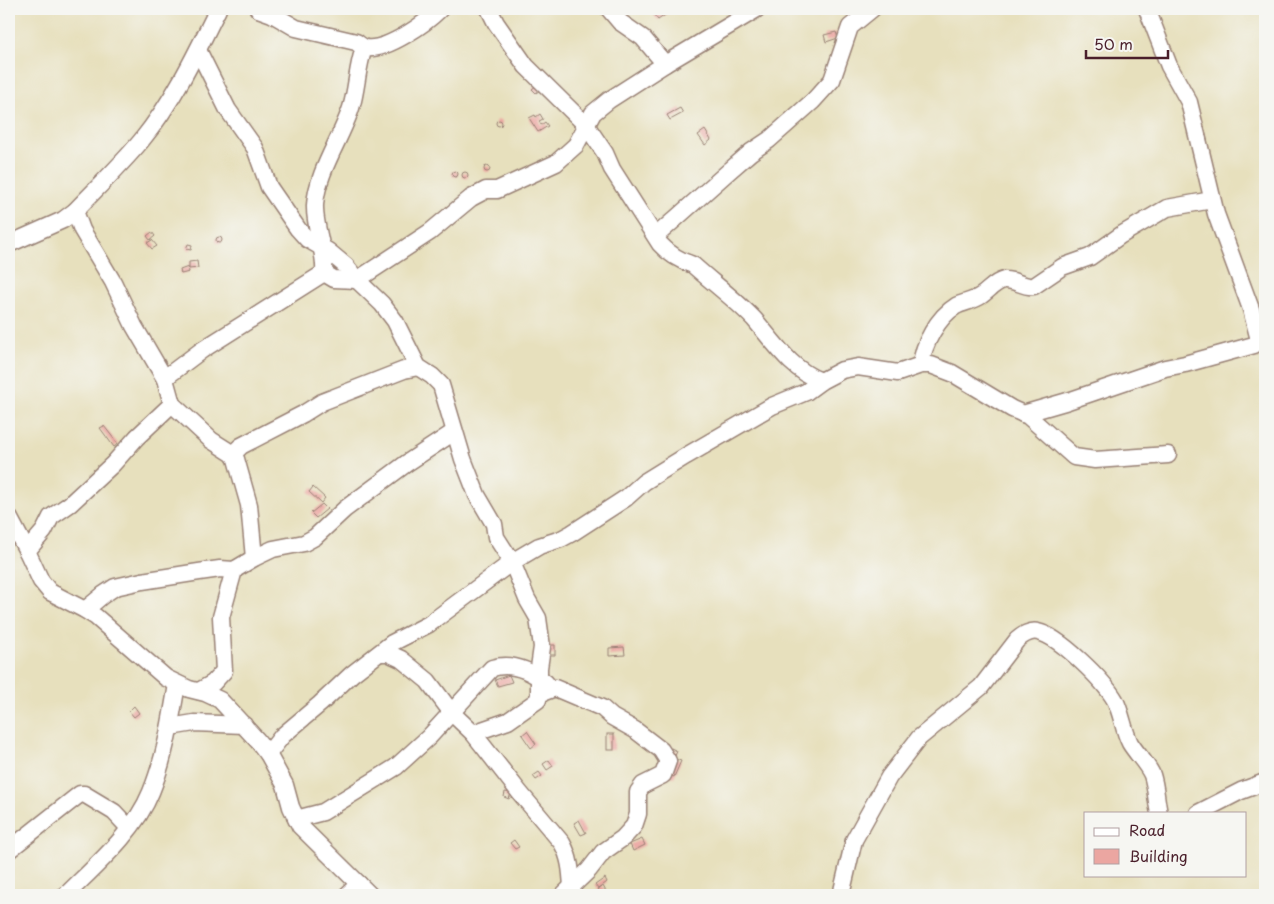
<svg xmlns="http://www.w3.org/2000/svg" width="1274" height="904" font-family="'Playpen Sans',sans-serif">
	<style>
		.building { fill: #eba6a1 }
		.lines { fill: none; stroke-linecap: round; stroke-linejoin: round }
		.minor-casing { stroke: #988074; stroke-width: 19 }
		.minor { stroke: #fff; stroke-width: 16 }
	</style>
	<rect width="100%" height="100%" fill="#f6f6f2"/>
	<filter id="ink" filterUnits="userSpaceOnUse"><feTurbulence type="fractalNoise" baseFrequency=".02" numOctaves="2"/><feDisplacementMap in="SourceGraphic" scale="10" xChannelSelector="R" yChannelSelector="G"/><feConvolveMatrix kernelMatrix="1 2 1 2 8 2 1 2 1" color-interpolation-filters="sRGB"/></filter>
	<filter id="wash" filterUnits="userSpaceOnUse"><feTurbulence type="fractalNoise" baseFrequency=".0096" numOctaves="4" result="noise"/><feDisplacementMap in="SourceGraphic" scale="20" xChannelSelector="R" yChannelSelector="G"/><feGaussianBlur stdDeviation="1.12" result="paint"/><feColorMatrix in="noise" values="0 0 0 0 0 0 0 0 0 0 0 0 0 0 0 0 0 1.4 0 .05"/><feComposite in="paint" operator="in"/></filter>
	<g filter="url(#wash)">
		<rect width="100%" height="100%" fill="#e7e0bd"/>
		<g id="blocks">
			<g class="building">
				<path d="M649,9H669L671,11L658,20Z"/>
				<path d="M836,32L838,38L826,42L824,35Z"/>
				<path d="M541,82L544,87L536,93L532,89Z"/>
				<path d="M680,108L683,113L670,120L667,115Z"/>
				<path d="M540,114L543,119L539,121L541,125L545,122L548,126L538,132L529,118L535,115L536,117Z"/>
				<circle cx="499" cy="123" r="3"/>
				<path d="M705,130L711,140L705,145L698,135Z"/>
				<circle cx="487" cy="169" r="3"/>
				<circle cx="455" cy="174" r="3"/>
				<circle cx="465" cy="175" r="3"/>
				<path d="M152,232L155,236L150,240L147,236Z"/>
				<circle cx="219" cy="240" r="3"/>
				<path d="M152,240L157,246L152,249L147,243Z"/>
				<path d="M188,244L192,245L191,250L186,249Z"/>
				<path d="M197,261L198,268L189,269V262Z"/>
				<path d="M188,267L189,272L181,274L180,270Z"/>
				<path d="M104,426L118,444L114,447L100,428Z"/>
				<path d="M313,487L325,498L321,503L309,492Z"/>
				<path d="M322,504L327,509L316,518L311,513Z"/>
				<path d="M550,645H555V655H549Z"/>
				<path d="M624,647L625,655L609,656V648Z"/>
				<path d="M509,675L512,682L498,686L495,680Z"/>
				<path d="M134,706L139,713L134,717L129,711Z"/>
				<path d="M527,731L536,744L531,748L522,735Z"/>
				<rect x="607" y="734" width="7" height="16"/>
				<path d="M671,748L677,751L675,756L669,754Z"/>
				<path d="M673,758L681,761L674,777L667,774Z"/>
				<path d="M549,760L553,766L547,770L543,764Z"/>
				<path d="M539,772L542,776L536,780L533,776Z"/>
				<path d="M505,792L511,793L509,799L504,797Z"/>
				<path d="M579,820L586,833L581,835L574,823Z"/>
				<path d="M642,839L645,845L633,851L630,844Z"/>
				<path d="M514,840L519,847L515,849L510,843Z"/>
				<path d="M605,878L607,882L598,889L595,885Z"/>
				<path d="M603,886L608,895H601L598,889Z"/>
			</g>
		</g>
	</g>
	<g filter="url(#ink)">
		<use href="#blocks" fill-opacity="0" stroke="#988074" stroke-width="1"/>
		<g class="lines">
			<g class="minor-casing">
				<g id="minor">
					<path d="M258,9L272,14L296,28L356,42C359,44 362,47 366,48C387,51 426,23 440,9"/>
					<path d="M489,9L496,23L526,66L586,125L605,153L612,169L660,244C669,254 681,261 693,265C713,283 736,300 754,319C774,342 791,370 821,381"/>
					<path d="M609,9L620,22L643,38L665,64"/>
					<path d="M198,50L228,110L255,148L269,187L298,229L307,239L328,251L346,266L357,280L382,304L395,321L418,367L432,376L441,385L463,459L477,495L494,524L496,537L512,562L527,599L538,618L542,647L539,668V694L538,700L508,721L473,733"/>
					<path d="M75,211L82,230L113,282L134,326L165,379L172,404L211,440L233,454L236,459L249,505L254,558"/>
					<path d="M656,236L728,172L751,152L769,140L813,101L832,80L850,27L872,9"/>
					<path d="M9,244L63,220L75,211C97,188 120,166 141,141C173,102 196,54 218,9"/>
					<path d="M324,273L334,279L357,280L430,232L471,198L486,190H497L556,163L576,145L593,113L609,100L665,64L757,9"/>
					<path d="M921,365C923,344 938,317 956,306C964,302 974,301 982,295C989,290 995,282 1004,280C1015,279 1024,288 1034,286L1062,267L1090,257L1121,235L1167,208L1212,200"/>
					<path d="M165,379L170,374L202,350L324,273C326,251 314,228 315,205C317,172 341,139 351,108C357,89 357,67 364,48"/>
					<path d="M1023,414L1068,401L1165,368L1185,364L1254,345L1259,340L1251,309L1216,214L1189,102L1169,66L1147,9"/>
					<path d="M233,454L241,446L303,414L322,402L404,370L418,367"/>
					<path d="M9,517L27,551L41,581L50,592L85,610L96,617L166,678L189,689L205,693L220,700L257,740L268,754L285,785L291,807L300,826L370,895"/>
					<path d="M27,551L44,531L51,517L70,504L113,464L137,437L172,404"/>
					<path d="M85,610L103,595L115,587L142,581L199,572L220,569L234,570L254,558L273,549L304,543L315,537L345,509L407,463L454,432"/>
					<path d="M380,653H388L401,659L428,681L452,713L473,733L520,793L562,843C570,857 571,871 572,887"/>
					<path d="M199,691L213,683L224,671L221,617L234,570"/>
					<path d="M539,694L555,688L602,708L612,717L635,730L661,750L668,761L663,775L643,785L638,792V814L634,826L623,838L603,852L589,870L563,895"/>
					<path d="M170,727L194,723L244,725"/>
					<path d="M268,754L282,736L320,704L352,674L392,643L429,624L512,562L539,546L561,539L572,533L626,498L644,482L686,456L772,406L806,392L821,381L842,370L858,367L898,373L921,365H931L952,373L1012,409L1028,416L1074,457L1095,460L1168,455"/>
					<path d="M1198,813L1241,791L1265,782"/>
					<path d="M296,819L323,812L396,767L429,737L492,668C512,662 531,671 546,683"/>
					<path d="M9,850L80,794H84L114,812L129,828"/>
					<path d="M66,895C96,865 135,832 151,792C165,758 171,720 177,684"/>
					<path d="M347,895L359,884"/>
					<path d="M841,895L854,840L889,777L919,738L981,687L1017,640C1023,635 1030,630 1038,632C1059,636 1104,681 1115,700C1122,714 1123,729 1130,743C1136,753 1148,765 1152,775C1156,787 1156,800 1159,813"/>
				</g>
			</g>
			<use href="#minor" class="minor"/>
		</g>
	</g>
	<rect width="1274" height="904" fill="none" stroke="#f6f6f2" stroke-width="30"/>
	<rect x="1084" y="812" width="162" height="65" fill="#f6f6f2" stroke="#b1a0a2"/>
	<rect x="1094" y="828" width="25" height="8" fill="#ffffff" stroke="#b1a0a2"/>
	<text x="1129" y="836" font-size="15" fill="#4a1f2b">Road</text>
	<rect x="1094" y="849" width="25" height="15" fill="#eba6a1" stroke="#b1a0a2"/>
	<text x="1129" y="862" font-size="15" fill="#4a1f2b">Building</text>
	<path d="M1086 50v8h82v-8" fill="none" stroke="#4a1f2b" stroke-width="2.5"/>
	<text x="1094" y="50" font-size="15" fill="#4a1f2b" stroke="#f6f6f2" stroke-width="4" paint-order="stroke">50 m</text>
</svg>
